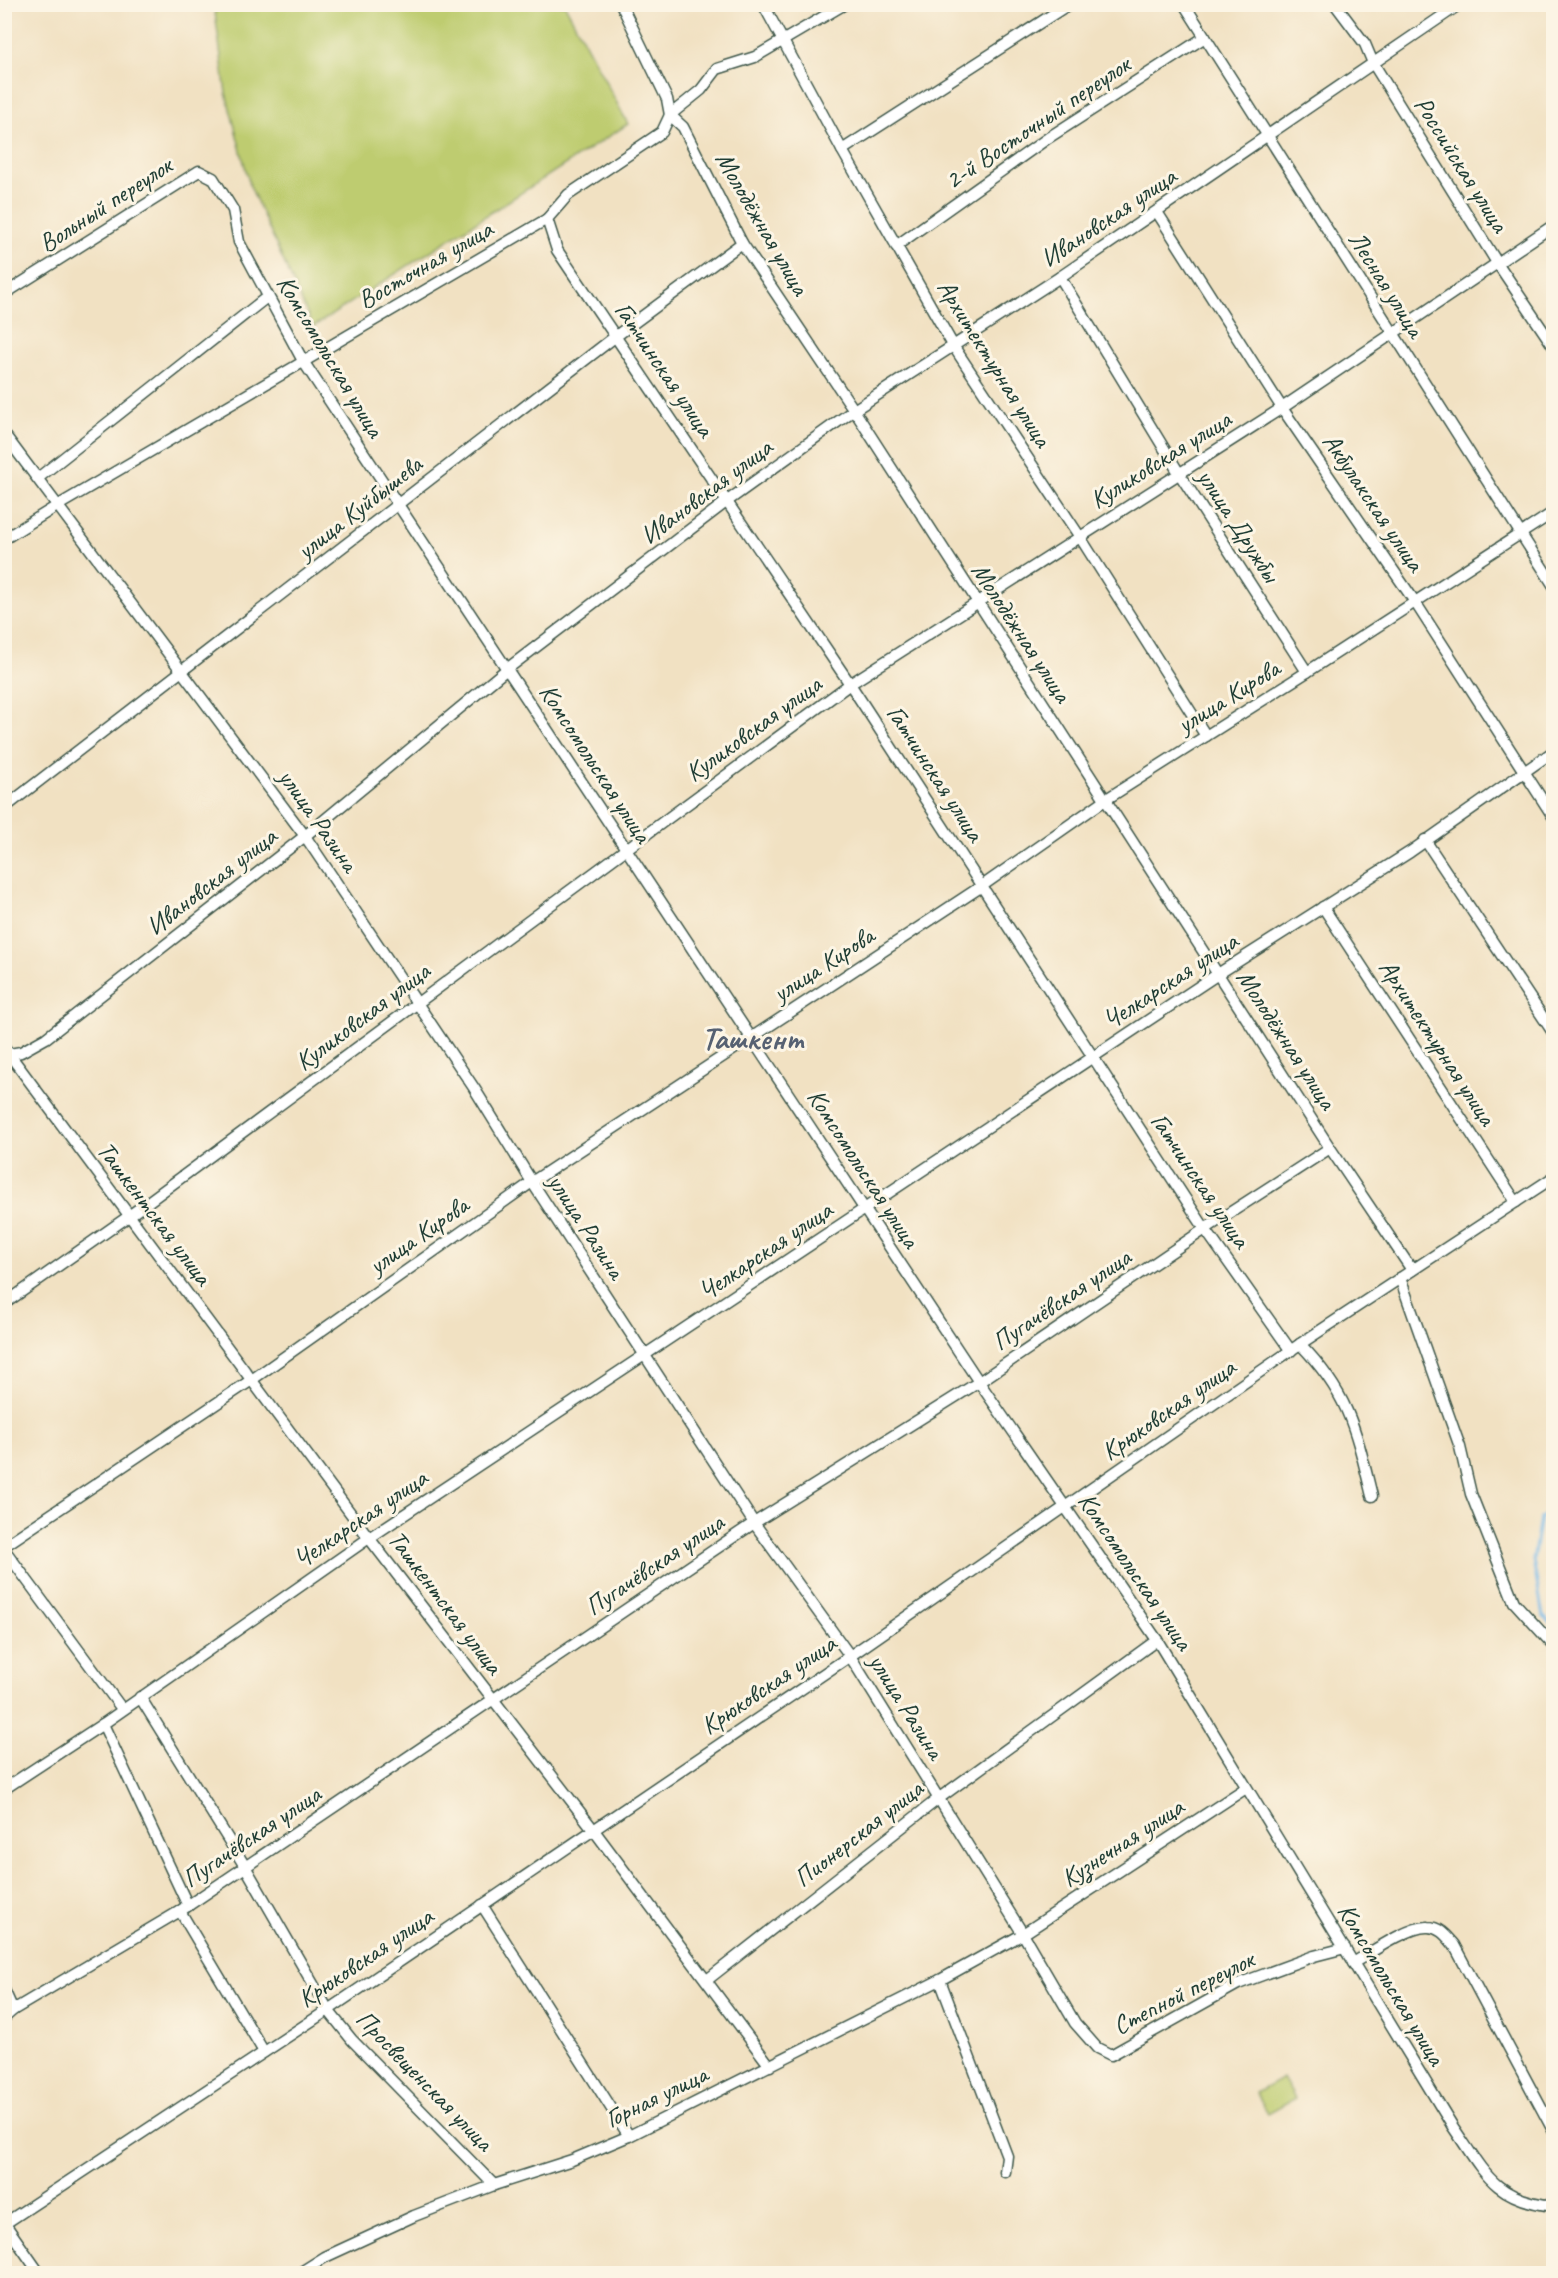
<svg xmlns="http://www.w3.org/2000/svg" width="1558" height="2278" font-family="Caveat,sans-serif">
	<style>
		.green { fill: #becc6f; stroke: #6e8452; stroke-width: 1.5 }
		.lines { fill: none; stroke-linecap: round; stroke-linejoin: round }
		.stream { stroke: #6fb5e6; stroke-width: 3 }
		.minor-casing { stroke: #3e5649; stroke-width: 13 }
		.minor { stroke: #fff; stroke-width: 10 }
		.labels { text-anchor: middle; stroke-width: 6; stroke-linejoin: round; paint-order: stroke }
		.street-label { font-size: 26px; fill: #1f3d34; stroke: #fcf5e5 }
		.district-label { font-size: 32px; font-weight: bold; fill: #566172; stroke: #fcf5e5 }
	</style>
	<rect width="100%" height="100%" fill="#fcf5e5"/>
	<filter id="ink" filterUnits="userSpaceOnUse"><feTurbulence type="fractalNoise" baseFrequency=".0167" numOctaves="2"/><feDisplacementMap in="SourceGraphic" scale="12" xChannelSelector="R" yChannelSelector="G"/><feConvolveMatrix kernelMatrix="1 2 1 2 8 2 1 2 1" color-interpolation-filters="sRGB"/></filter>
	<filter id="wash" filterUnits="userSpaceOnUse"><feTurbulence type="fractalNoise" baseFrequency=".008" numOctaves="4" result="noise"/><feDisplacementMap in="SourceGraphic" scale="24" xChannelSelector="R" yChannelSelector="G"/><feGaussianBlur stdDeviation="1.35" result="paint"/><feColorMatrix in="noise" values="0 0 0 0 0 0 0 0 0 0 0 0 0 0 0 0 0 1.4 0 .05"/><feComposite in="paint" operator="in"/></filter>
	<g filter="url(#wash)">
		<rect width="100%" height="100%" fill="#f1e1c2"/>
		<g class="green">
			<path d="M214,5H565L628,124L313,327L250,186L226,93Z"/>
			<path d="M1283,2078L1295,2099L1268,2114L1256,2093Z"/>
		</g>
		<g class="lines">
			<path class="stream" d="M1554,1509L1540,1518L1533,1560L1543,1616L1554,1626"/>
		</g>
	</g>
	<g filter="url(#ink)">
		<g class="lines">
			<g class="minor-casing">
				<g id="minor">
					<path d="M621,4L667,99L670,115L683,127L742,243L854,410L1330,1148L1412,1270"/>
					<path d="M763,4L842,150L954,347L1080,537L1206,736"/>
					<path d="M1184,4L1554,586"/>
					<path d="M1335,4L1365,44L1373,63L1496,261L1554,347"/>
					<path d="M842,150L1069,4"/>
					<path d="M1157,212L1282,408L1415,602L1554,818"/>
					<path d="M547,219L557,250L850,684L1205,1229L1291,1351"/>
					<path d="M896,246L1048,138L1205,37"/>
					<path d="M1060,277L1179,473L1307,672"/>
					<path d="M4,294L199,171L213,178L233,210L239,242L303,361L979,1382L1157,1640L1453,2127C1484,2172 1494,2200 1554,2206"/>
					<path d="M4,434L305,836L474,1088L532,1182L754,1523L850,1656L1023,1934L1075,2023L1097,2048L1111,2055L1238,1984L1314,1956L1345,1948"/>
					<path d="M38,478L267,297"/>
					<path d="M4,539L57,506L547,219L568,195L662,132L670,115L701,90L717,69L755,57L845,4"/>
					<path d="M4,808L616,336L742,243"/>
					<path d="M1425,840L1554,1034"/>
					<path d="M1323,907L1516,1202"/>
					<path d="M4,1047L369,1538L593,1829L770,2066"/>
					<path d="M4,1055L21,1052L46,1038L305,836L507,669L726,502L854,410L1060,277L1460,4"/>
					<path d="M1400,1278L1460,1447L1471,1494L1514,1602L1554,1646"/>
					<path d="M4,1304L129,1216L850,684L1282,408L1554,225"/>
					<path d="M1300,1344C1349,1394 1356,1431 1372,1496"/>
					<path d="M4,1546L253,1379L532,1182L982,886L1105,800L1307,672L1554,512"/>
					<path d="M4,1549L122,1709"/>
					<path d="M140,1697L246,1868L328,2010L352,2040L494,2185"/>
					<path d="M103,1724L188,1906"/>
					<path d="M4,1789L103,1724L369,1538L1218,974L1410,852L1554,751"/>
					<path d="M482,1905L629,2136"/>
					<path d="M180,1911L264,2052"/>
					<path d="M1353,1963C1370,1953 1409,1926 1428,1927C1440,1927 1447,1937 1454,1945L1554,2132"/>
					<path d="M707,1980L938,1799L1157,1640"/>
					<path d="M940,1980L1007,2156L1005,2172"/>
					<path d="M4,1990L13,2010"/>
					<path d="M4,2018L13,2010L180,1911L754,1523L979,1382L1205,1229L1330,1148"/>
					<path d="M4,2224L328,2010L850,1656L1300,1344L1554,1177"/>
					<path d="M5,2224L40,2274"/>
					<path d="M298,2274L325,2257L414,2216L494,2185L572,2160L629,2136L940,1980L1023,1934L1246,1788"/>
				</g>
			</g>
			<use href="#minor" class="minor"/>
		</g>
	</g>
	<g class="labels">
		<g class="street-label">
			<text transform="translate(1037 122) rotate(-34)" y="9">2-й Восточный переулок</text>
			<text transform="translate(1462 164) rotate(58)" y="9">Российская улица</text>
			<text transform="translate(105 204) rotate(-33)" y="9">Вольный переулок</text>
			<text transform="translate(1108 217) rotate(-34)" y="9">Ивановская улица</text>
			<text transform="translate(763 223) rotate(60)" y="9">Молодёжная улица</text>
			<text transform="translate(425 264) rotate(-30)" y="9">Восточная улица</text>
			<text transform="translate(1387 284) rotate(58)" y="9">Лесная улица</text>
			<text transform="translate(331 356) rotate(59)" y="9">Комсомольская улица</text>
			<text transform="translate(995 363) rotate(58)" y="9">Архитектурная улица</text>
			<text transform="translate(665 369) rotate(56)" y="9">Гатчинская улица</text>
			<text transform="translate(1160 459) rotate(-32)" y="9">Куликовская улица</text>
			<text transform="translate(706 491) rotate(-37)" y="9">Ивановская улица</text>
			<text transform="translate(1374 502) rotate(56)" y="9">Акбулакская улица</text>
			<text transform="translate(359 507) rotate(-38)" y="9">улица Куйбышева</text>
			<text transform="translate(1239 525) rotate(57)" y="9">улица Дружбы</text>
			<text transform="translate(1022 632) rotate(57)" y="9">Молодёжная улица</text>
			<text transform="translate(1228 696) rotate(-32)" y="9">улица Кирова</text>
			<text transform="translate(753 728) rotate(-36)" y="9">Куликовская улица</text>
			<text transform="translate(596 763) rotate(57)" y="9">Комсомольская улица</text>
			<text transform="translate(936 773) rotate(57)" y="9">Гатчинская улица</text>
			<text transform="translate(319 820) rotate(55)" y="9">улица Разина</text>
			<text transform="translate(211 881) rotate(-38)" y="9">Ивановская улица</text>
			<text transform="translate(823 964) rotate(-33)" y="9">улица Кирова</text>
			<text transform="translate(1170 980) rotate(-33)" y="9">Челкарская улица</text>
			<text transform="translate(362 1016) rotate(-37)" y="9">Куликовская улица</text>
			<text transform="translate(1287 1039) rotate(57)" y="9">Молодёжная улица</text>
			<text transform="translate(1438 1042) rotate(57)" y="9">Архитектурная улица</text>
			<text transform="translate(864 1168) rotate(57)" y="9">Комсомольская улица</text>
			<text transform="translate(1201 1180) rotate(56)" y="9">Гатчинская улица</text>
			<text transform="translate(155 1213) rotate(53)" y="9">Ташкентская улица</text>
			<text transform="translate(587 1226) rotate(57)" y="9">улица Разина</text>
			<text transform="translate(418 1235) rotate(-35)" y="9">улица Кирова</text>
			<text transform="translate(765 1250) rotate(-34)" y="9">Челкарская улица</text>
			<text transform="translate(1061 1299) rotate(-34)" y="9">Пугачёвская улица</text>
			<text transform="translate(1168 1409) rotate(-35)" y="9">Крюковская улица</text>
			<text transform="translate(360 1518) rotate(-34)" y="9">Челкарская улица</text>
			<text transform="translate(654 1564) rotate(-34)" y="9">Пугачёвская улица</text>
			<text transform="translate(1136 1571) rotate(56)" y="9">Комсомольская улица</text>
			<text transform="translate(446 1602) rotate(53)" y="9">Ташкентская улица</text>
			<text transform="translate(768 1684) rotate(-34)" y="9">Крюковская улица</text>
			<text transform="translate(907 1706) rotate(58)" y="9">улица Разина</text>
			<text transform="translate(858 1833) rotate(-38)" y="9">Пионерская улица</text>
			<text transform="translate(251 1836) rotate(-34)" y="9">Пугачёвская улица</text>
			<text transform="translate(1122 1842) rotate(-33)" y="9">Кузнечная улица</text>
			<text transform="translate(365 1957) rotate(-34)" y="9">Крюковская улица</text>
			<text transform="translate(1392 1984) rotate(59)" y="9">Комсомольская улица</text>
			<text transform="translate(1183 1992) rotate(-27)" y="9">Степной переулок</text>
			<text transform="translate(425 2080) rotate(46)" y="9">Просвещенская улица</text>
			<text transform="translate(656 2096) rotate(-26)" y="9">Горная улица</text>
		</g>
		<g class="district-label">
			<text x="752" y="1049">Ташкент</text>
		</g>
	</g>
	<rect width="1558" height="2278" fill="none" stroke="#fcf5e5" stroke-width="24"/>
</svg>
